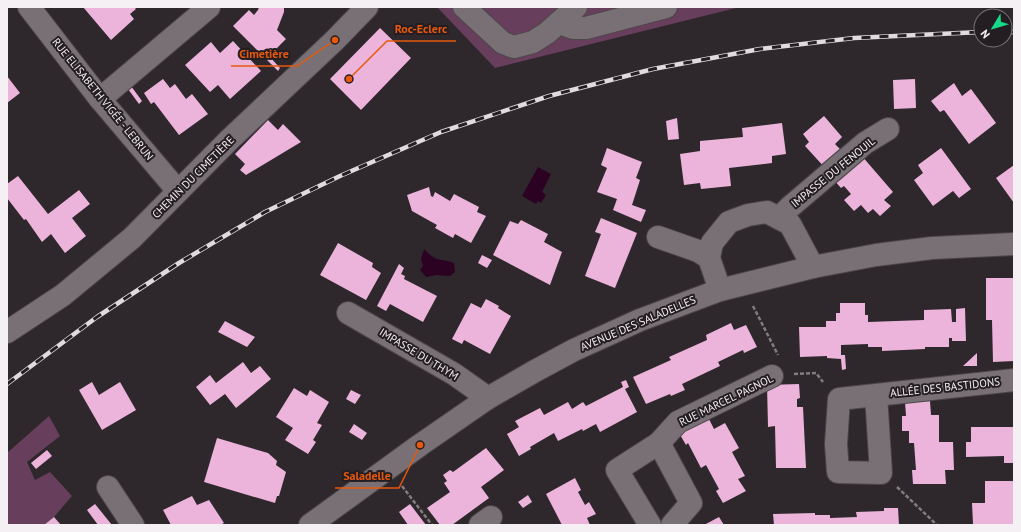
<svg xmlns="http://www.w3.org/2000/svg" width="1021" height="532" font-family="'PT Sans',sans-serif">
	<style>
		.green { fill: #673e5b }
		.water { fill: #2c0223 }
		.building { fill: #edb4db }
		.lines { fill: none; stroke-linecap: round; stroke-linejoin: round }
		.minor-casing { stroke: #4c464a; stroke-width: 24 }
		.path { stroke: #827c80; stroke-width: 2.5; stroke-dasharray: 4 2; stroke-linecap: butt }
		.minor { stroke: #787075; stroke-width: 22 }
		.rail-casing { stroke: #e0dbde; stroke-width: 4.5 }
		.rail { stroke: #241e22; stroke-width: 3; stroke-dasharray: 9; stroke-linecap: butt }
		.labels { text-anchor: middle; stroke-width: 4; stroke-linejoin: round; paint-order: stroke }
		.street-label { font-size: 11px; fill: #f5f0f3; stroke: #241e22 }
		.leader { fill: none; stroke: #e8590c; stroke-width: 1.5 }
		.callout-dot { fill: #e8590c; stroke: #241e22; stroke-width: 1.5 }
		.callout-label { font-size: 12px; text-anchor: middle; font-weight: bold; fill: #e8590c; stroke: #241e22; stroke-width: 4; stroke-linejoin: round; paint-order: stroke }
	</style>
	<rect width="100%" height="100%" fill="#2e272c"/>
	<g class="green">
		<path d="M437,7H740L495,68Z"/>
		<path d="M49,416L60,436L27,462L35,480L50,472L72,496L54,517L44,525H7V453Z"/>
	</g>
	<g class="water">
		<path d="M538,167L551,174L542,192L546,195L541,203L538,201L536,204L522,196Z"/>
		<path d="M424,249C428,253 432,257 437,259C443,261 448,260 454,263L455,272L450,276L437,275L426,277L420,270L423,266L421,259Z"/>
	</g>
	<g class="building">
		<path d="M83,7H134L136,9L130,14L134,19L111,40Z"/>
		<path d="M259,7H284V12L277,30L286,39L269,56L280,68L278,71L233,26L249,10L254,15L258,10Z"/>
		<path d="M380,28L411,58L361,110L330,79Z"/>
		<path d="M233,41L261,71L230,99L218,85L210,92L185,65L211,42L220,53Z"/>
		<path d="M7,76L20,93L7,103Z"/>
		<path d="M163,79L170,88L175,84L186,99L192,94L208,114L179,135L154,102L151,104L144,93Z"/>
		<path d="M915,79L916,108L894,109L893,80Z"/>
		<path d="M954,83L962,96L971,89L996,123L969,144L944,110L940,112L931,101Z"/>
		<path d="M131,86L142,101L139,104L128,89Z"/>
		<path d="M824,116L842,137L835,144L844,153L826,169L805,146L809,142L803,134Z"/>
		<path d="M677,118L679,139L668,140L666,121Z"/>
		<path d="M268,120L278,130L283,124L301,142L246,175L240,170L245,164L235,154Z"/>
		<path d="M782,123L786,154L772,156V163L729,168L731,186L701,189L700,183L684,185L680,154L700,151V141L743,137L742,128Z"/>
		<path d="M607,148L642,162L636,178L640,180L632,205L646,210L641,222L613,210L617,199L597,192L607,168L601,165Z"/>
		<path d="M941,148L971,189L959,198L953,191L933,206L914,180L923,173L918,165Z"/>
		<path d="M861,155L893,192L884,200L891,206L880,216L873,209L868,213L861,205L854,211L844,200L851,194L844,186L841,188L833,179Z"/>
		<path d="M1014,165V203L996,178Z"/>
		<path d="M18,176L48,214L79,190L90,204L72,218L86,236L65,253L51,234L42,242L26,219L24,220L7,198V184Z"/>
		<path d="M429,187L431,196L433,197L435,192L450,201L454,194L479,207L477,212L486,216L471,243L455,234L453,238L435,228L437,225L412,211L407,195Z"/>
		<path d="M601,218L637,233L615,288L585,276L601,234L595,232Z"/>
		<path d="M521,220L548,234L544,242L562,252L550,285L493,255L510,221L518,224Z"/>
		<path d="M338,243L373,263L372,267L381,273L366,300L320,275Z"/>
		<path d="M482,255L492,260L487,268L478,263Z"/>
		<path d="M399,264L404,268L401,274L405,276L404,279L437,296L423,322L390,304L386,311L377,306Z"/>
		<path d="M986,278H1014V361L993,362L992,320H986Z"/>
		<path d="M486,299L499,306L498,308L511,316L490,354L464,340L462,344L452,339L471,303L481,308Z"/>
		<path d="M840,303H865V315H868V322L924,320V310L951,309L952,322H956V309L965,308L966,341H952V338H949V347H925V349L882,351V347H868V344L841,345V355H845L846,369L842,370L841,359L827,358V356L800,357L799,327H826V321H836V313H840Z"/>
		<path d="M225,321L255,337L247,347L218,332Z"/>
		<path d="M731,323L734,330L746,325L757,347L744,353L743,350L718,362L720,366L682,384L685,390L671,396L670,394L646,404L633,377L671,360L669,357L707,340L706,335Z"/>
		<path d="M977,353V366H963Z"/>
		<path d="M243,362L251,373L260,366L271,379L236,408L225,394L210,405L196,387L210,375L216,383Z"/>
		<path d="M626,380L629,387L625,389L637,412L600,432L596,424L583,431L582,429L558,441L554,433L530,447L531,449L519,456L507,434L519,427L515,421L540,408L544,415L568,402L572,409L583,402L586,406L623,387L621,382Z"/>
		<path d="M92,382L99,395L120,382L136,410L102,430L79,390Z"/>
		<path d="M799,384L800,398L797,399V407H803L806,468H776L775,426L768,427L767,385Z"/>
		<path d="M294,388L307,396L310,390L329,402L317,423L322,425L313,440L316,442L308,454L285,440L293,428L276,417Z"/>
		<path d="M351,390L361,395L355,404L346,399Z"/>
		<path d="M930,401L931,415H939V442H953L954,470H945L946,484H913L912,470H916L914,443H909V431H902V416H906L905,402Z"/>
		<path d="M708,417L714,429L725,423L739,448L732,452L745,476L738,479L746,491L723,503L716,491L719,489L706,465L701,468L688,443L686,445L679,433Z"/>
		<path d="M354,424L367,433L362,440L349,432Z"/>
		<path d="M971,427H1014V463H1004V456L966,457V442H971Z"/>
		<path d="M217,438L268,453L277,461L276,465L286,472L279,496H277L275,503L204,482Z"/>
		<path d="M486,448L504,470L481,487L489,498L452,525H440L427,508L450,492L444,483L447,481L443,475L450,470L453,472Z"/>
		<path d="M47,450L52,456L36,469L31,463Z"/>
		<path d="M575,478L581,490L578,492L585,505L589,502L596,514L587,518L590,525H562L546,494Z"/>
		<path d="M985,481H1014V525L973,524L972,503H985Z"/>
		<path d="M528,495L532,502L523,508L518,502Z"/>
		<path d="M192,496L197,505L209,500L224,523L220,525H171L163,510Z"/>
		<path d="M95,504L112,525H98L87,510Z"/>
		<path d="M410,504L426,525H408L399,512Z"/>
		<path d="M884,508H898L899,525H774L773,514L815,513V515H830V518L857,517L856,512L884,511Z"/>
		<path d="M54,517L61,525H44Z"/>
		<path d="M719,517L724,525H704Z"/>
	</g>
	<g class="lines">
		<g class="minor-casing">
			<g id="minor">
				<path d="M29,7L100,99L178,191"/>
				<path d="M464,7L503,43L514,47L533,42L547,33L576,7"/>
				<path d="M560,23L573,28H586L666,7"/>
				<path d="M100,99L209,7"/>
				<path d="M779,218L790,207L865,143L888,129"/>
				<path d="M658,237L698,251L709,258"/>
				<path d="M720,290L709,258L712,243L729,222L748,215L767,212L790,224L813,267"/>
				<path d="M348,313L454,374L488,398"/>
				<path d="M7,332L63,295L132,238L229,140L335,40L367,7"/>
				<path d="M876,395L881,473L838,472L836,444L839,399L1014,380"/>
				<path d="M659,443L678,422L772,376"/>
				<path d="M108,487L133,525"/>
				<path d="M310,525L420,445L488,398L535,371L574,350L640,320L720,290L813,267L876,255L932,248L1014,244"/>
				<path d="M480,525L491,517"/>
				<path d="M650,525L617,470L659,443L691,503L672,525"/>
			</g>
		</g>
		<g class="path">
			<path d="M753,306L778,355"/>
			<path d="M794,374L816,373L823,382"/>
			<path d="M402,486L432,525"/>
			<path d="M897,487L937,525"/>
		</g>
		<use href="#minor" class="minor"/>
		<g class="rail-casing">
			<g id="rail">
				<path d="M1005,32H1014"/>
				<path d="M7,384L97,317L179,263L265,212L340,176L441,132L549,96L653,69L760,49L854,38L981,32"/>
			</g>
		</g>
		<use href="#rail" class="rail"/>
	</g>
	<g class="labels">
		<g class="street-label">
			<text transform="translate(103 99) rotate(51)" y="4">RUE ELISABETH VIGÉE - LEBRUN</text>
			<text transform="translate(833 172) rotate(-39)" y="4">IMPASSE DU FENOUIL</text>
			<text transform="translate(193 177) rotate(-45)" y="4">CHEMIN DU CIMETIÈRE</text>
			<text transform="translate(638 323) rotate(-23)" y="4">AVENUE DES SALADELLES</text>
			<text transform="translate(419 354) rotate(31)" y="4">IMPASSE DU THYM</text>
			<text transform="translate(945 387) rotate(-6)" y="4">ALLÉE DES BASTIDONS</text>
			<text transform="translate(726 400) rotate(-26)" y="4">RUE MARCEL PAGNOL</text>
		</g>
	</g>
	<path class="leader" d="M349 79L387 41H456M335 40L297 66H231M420 445L399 488H335"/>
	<g class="callout-dot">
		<circle cx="349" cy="79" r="4"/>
		<circle cx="335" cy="40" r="4"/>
		<circle cx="420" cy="445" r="4"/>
	</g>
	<g class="callout-label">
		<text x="421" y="33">Roc-Eclerc</text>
		<text x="264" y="58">Cimetière</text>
		<text x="367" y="480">Saladelle</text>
	</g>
	<rect width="1021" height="532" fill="none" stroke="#f5f0f3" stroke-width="16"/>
	<g transform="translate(993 28) rotate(232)"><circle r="19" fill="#241e22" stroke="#787276"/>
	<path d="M0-3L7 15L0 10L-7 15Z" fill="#14d989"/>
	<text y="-6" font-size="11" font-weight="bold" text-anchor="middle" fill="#f5f0f3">N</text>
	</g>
</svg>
